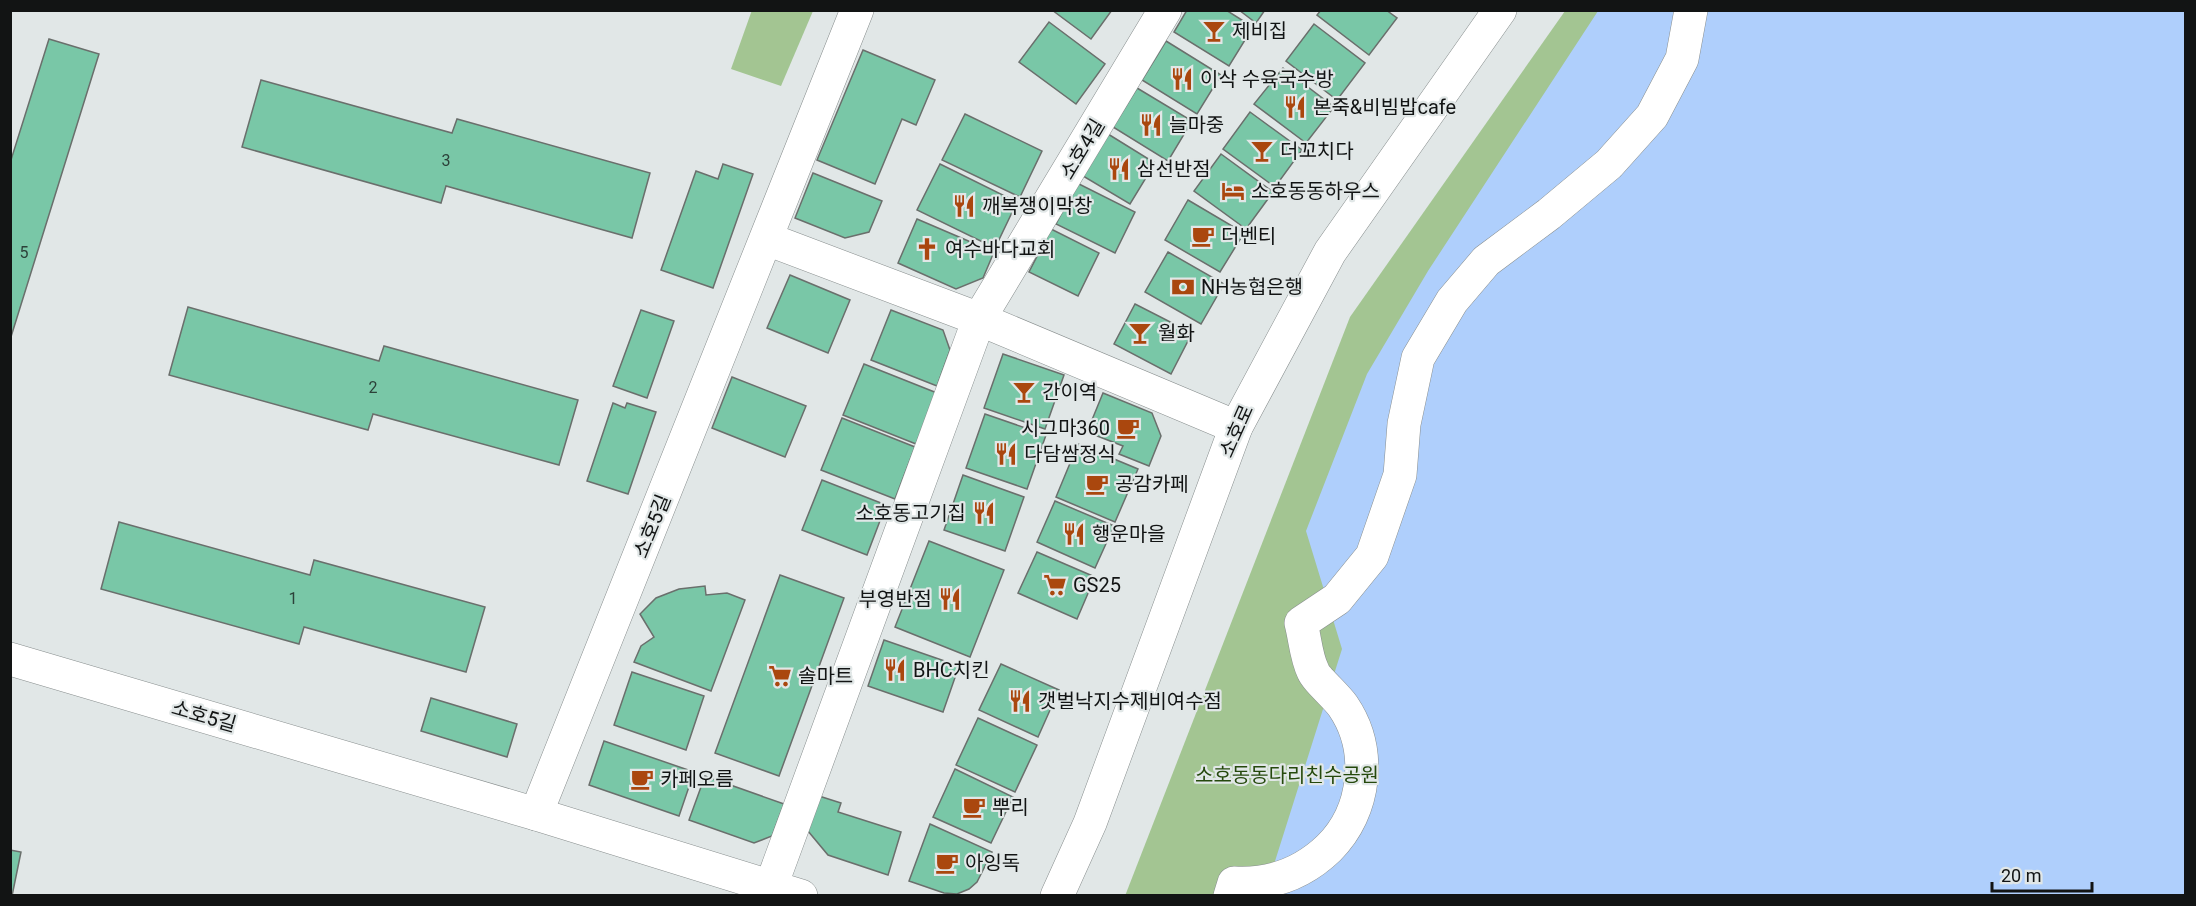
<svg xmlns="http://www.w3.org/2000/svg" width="2196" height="906" font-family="Roboto,'Noto Sans KR',sans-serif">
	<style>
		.green { fill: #a3c592 }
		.water { fill: #afcffc }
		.building { fill: #79c7a7; stroke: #6a6f6c; stroke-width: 1.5 }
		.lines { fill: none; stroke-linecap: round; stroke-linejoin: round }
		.street-casing { stroke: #888e8e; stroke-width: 34 }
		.secondary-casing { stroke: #888e8e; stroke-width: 34 }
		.street { stroke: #fff; stroke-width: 33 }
		.secondary { stroke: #fff; stroke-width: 33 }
		.labels { text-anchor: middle; stroke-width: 4.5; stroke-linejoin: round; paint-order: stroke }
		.number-label { font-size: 16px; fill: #2c4139 }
		.poi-label { font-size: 20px; fill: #121414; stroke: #e1e7e7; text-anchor: start }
		.street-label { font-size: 20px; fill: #121414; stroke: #e1e7e7 }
		.park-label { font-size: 20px; fill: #25490c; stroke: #e1e7e7 }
	</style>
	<rect width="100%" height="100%" fill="#e1e7e7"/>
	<g class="green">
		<path d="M752,10L813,11L781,86L731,69Z"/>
		<path d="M1565,11H1787L1358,895L1125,896L1350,317Z"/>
	</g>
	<path class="water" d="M1598,11H2185V895L1264,896L1342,649L1306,531L1367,374L1428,271Z"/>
	<g class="building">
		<path d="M1052,10H1112L1091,39Z"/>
		<path d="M1187,10H1226L1253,27L1229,66L1174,32Z"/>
		<path d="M1239,10H1265L1256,23Z"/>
		<path d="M1321,10H1386L1397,18L1369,55L1317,15Z"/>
		<path d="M1049,22L1105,64L1076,104L1019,62Z"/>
		<path d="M1314,24L1365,63L1337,100L1286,61Z"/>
		<path d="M49,39L99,54L10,340V163Z"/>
		<path d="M1166,41L1221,75L1197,114L1142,80Z"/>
		<path d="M863,50L935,80L916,125L902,119L875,184L817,160Z"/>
		<path d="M1283,68L1334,107L1306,143L1254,104Z"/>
		<path d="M261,80L452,133L457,119L650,173L632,238L446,186L441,203L242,147Z"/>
		<path d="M1137,88L1192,121L1168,161L1113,127Z"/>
		<path d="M1250,112L1302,150L1275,187L1223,149Z"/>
		<path d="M965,114L1042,151L1020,197L942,160Z"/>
		<path d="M1108,134L1155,163L1130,204L1083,176Z"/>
		<path d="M1221,154L1273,192L1246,229L1194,191Z"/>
		<path d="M723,164L753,174L713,288L661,270L696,171L718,179Z"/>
		<path d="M940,164L1017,202L995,248L917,210Z"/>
		<path d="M813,173L882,201L869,232L845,238L795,218Z"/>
		<path d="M1077,183L1135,212L1115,253L1056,224Z"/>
		<path d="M1188,200L1244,233L1220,272L1165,240Z"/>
		<path d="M917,219L994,252L983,278L956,289L898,263Z"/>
		<path d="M1051,229L1099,253L1078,296L1029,272Z"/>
		<path d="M1168,252L1224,284L1201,324L1145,292Z"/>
		<path d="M790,275L850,300L828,353L767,328Z"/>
		<path d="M1135,304L1192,333L1171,374L1114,344Z"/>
		<path d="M188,307L379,361L384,346L578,400L559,465L373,414L368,430L169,375Z"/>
		<path d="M641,310L674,321L647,398L613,386Z"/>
		<path d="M891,310L943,330L950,350L937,386L871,360Z"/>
		<path d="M1003,354L1064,375L1045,429L984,408Z"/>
		<path d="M864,364L937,393L916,444L843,415Z"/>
		<path d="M732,377L806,406L785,457L712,428Z"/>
		<path d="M1103,393L1152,413L1161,436L1149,466L1119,454L1123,446L1087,432Z"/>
		<path d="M613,403L625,408L627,403L656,412L628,494L587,481Z"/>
		<path d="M985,414L1046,435L1027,489L966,468Z"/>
		<path d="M842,418L915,447L895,499L821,470Z"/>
		<path d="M1078,444L1138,469L1115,522L1056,497Z"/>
		<path d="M963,475L1024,497L1005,551L944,530Z"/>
		<path d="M822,480L886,505L867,555L802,530Z"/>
		<path d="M1055,501L1114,526L1095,568L1037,542Z"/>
		<path d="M119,522L310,575L314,560L485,607L466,672L304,627L299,644L101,589Z"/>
		<path d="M929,541L1004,570L970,657L895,627Z"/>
		<path d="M1037,552L1095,577L1077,619L1018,593Z"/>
		<path d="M780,575L844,598L779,776L715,753Z"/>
		<path d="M705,586L706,595L727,593L745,600L711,691L634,662L641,646L654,637L640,614L656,598L679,589Z"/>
		<path d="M884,640L959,666L943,712L868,686Z"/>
		<path d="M1001,664L1059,690L1038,737L979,710Z"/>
		<path d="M632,672L704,696L686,750L614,725Z"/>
		<path d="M431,698L517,724L507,757L421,731Z"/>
		<path d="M978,718L1037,745L1015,792L956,765Z"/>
		<path d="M604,741L694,772L679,816L589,785Z"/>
		<path d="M955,769L1013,797L991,843L933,817Z"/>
		<path d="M705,776L784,804L772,836L754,843L689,820Z"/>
		<path d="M819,796L841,803L838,812L901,832L888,875L828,855L808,831Z"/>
		<path d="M930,824L992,852L977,882L969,889L957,894L944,893L909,881Z"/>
		<path d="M10,850L21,852L12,896H10Z"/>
	</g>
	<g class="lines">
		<g class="street-casing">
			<g id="street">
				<path d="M767,239L979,319L1236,427"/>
				<path d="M10,659L536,814L801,896"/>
				<path d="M536,814L857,10"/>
				<path d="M771,886L979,319L1165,10"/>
				<path d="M1230,896L1234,883C1270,885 1302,874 1329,848C1366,811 1373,750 1343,706C1336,696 1316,679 1313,671C1306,657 1305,638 1301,623L1337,599L1372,556L1400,475L1404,424L1418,358L1452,301L1486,261L1549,214L1609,164L1652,116L1682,59L1691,10"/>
			</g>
		</g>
		<g class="secondary-casing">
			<path id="secondary" d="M1057,896L1090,823L1236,427L1330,252L1500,10"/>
		</g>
		<use href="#street" class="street"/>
		<use href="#secondary" class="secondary"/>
	</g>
	<defs>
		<g id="bar-bare" transform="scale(1.8)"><path d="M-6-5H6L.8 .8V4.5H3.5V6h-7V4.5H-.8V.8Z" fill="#aa470e" stroke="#e1e7e7" stroke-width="2.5" paint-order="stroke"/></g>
		<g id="restaurant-bare" transform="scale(1.8)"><path d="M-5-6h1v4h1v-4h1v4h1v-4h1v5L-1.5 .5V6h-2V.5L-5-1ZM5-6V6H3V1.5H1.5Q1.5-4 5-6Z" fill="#aa470e" stroke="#e1e7e7" stroke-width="2.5" paint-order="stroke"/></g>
		<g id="hotel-bare" transform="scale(1.8)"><path d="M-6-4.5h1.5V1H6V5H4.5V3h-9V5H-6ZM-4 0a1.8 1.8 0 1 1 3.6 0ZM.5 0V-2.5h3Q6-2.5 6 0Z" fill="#aa470e" stroke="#e1e7e7" stroke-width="2.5" paint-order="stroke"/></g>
		<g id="cafe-bare" transform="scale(1.8)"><path d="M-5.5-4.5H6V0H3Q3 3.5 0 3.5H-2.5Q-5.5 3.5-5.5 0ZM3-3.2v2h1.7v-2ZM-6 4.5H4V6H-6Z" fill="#aa470e" stroke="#e1e7e7" stroke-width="2.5" paint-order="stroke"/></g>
		<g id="church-bare" transform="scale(1.8)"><path d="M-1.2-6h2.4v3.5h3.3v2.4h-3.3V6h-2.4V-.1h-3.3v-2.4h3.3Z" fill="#aa470e" stroke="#e1e7e7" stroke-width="2.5" paint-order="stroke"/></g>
		<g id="bank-bare" transform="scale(1.8)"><path d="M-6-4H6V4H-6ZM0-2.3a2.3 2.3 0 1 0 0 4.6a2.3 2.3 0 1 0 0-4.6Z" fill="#aa470e" stroke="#e1e7e7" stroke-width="2.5" paint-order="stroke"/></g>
		<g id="supermarket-bare" transform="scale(1.8)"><path d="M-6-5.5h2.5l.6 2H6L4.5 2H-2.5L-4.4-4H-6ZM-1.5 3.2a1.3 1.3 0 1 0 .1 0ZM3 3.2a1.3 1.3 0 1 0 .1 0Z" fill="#aa470e" stroke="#e1e7e7" stroke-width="2.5" paint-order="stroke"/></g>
	</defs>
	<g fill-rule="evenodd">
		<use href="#bar-bare" x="1214" y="31"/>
		<use href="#restaurant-bare" x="1182" y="79"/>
		<use href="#restaurant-bare" x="1295" y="107"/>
		<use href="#restaurant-bare" x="1151" y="125"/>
		<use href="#bar-bare" x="1262" y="151"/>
		<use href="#restaurant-bare" x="1119" y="169"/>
		<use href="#hotel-bare" x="1233" y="191"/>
		<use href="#restaurant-bare" x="964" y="206"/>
		<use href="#cafe-bare" x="1203" y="236"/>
		<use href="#church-bare" x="927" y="249"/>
		<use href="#bank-bare" x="1183" y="287"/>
		<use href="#bar-bare" x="1140" y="333"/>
		<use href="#bar-bare" x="1024" y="392"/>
		<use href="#cafe-bare" x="1128" y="428"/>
		<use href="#restaurant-bare" x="1006" y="454"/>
		<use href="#cafe-bare" x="1097" y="484"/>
		<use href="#restaurant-bare" x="984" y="513"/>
		<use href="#restaurant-bare" x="1074" y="534"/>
		<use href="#supermarket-bare" x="1055" y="585"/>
		<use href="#restaurant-bare" x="950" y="599"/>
		<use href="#restaurant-bare" x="895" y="670"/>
		<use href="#supermarket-bare" x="780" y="676"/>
		<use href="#restaurant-bare" x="1020" y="701"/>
		<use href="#cafe-bare" x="642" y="779"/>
		<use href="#cafe-bare" x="974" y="807"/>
		<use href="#cafe-bare" x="947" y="863"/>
	</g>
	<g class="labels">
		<g class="number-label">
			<text x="446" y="166">3</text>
			<text x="24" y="258">5</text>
			<text x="373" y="393">2</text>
			<text x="293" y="604">1</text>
		</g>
		<g class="poi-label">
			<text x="1232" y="38">제비집</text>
			<text x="1200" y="86">이삭 수육국수방</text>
			<text x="1313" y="114">본죽&amp;비빔밥cafe</text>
			<text x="1169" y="132">늘마중</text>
			<text x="1280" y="158">더꼬치다</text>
			<text x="1137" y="176">삼선반점</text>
			<text x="1251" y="198">소호동동하우스</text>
			<text x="982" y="213">깨복쟁이막창</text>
			<text x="1221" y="243">더벤티</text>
			<text x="945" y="256">여수바다교회</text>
			<text x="1201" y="294">NH농협은행</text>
			<text x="1158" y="340">월화</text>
			<text x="1042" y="399">간이역</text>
			<text x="1110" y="435" text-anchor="end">시그마360</text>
			<text x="1024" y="461">다담쌈정식</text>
			<text x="1115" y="491">공감카페</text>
			<text x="966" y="520" text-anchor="end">소호동고기집</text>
			<text x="1092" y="541">행운마을</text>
			<text x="1073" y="592">GS25</text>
			<text x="932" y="606" text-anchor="end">부영반점</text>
			<text x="913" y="677">BHC치킨</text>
			<text x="798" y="683">솔마트</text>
			<text x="1038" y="708">갯벌낙지수제비여수점</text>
			<text x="660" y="786">카페오름</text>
			<text x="992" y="814">뿌리</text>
			<text x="965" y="870">아잉독</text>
		</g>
		<g class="street-label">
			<text transform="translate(1082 149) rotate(-59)" y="7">소호4길</text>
			<text transform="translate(1236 431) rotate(-66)" y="7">소호로</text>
			<text transform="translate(652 526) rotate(-68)" y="7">소호5길</text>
			<text transform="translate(204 716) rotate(16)" y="7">소호5길</text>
		</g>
		<g class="park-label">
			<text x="1287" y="782">소호동동다리친수공원</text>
		</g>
	</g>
	<rect width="2196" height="906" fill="none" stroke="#121414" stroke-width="24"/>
	<path d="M1992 882v9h100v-9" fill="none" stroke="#121414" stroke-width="3"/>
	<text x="2001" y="882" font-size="18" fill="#121414" stroke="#e1e7e7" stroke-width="4.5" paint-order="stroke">20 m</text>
</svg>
